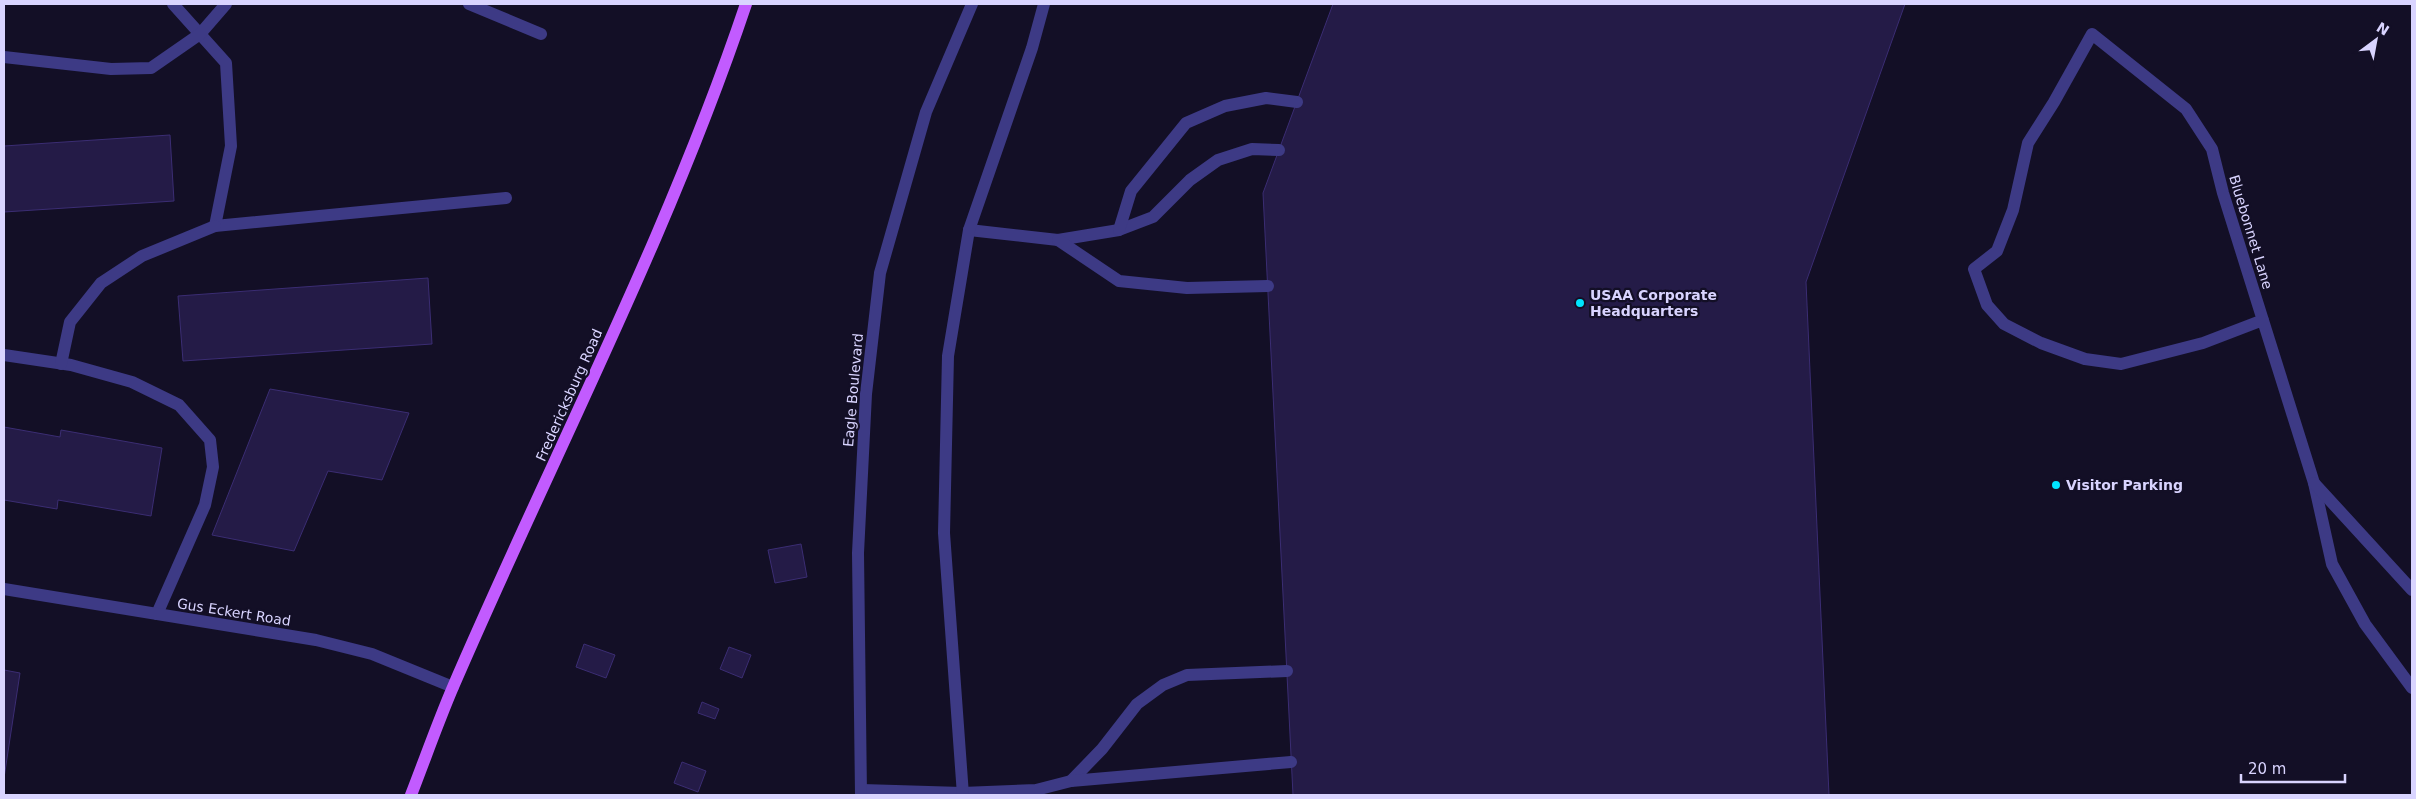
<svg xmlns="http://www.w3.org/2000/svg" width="2416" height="799" font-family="'DejaVu Sans',sans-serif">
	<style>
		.building { fill: #241b47; stroke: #3b2d73 }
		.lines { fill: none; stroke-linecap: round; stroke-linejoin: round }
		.service { stroke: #3d3a85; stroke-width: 12 }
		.minor { stroke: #3d3a85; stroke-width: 12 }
		.tertiary { stroke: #3d3a85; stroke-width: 12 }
		.primary { stroke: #c25bff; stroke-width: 12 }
		.poi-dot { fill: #00e5ff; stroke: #130f26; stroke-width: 2 }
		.labels { text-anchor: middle; stroke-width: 4.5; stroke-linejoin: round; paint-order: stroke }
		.street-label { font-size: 14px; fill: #d9d4ff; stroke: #130f26 }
		.poi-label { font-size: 14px; font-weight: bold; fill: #d9d4ff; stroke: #130f26; text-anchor: start }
	</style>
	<rect width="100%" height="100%" fill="#130f26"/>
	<g class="building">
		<path d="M1333,4H1905L1806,282L1829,795H1293L1263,193Z"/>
		<path d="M170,135L174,201L4,212V146Z"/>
		<path d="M428,278L432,344L183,361L178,296Z"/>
		<path d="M270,389L409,413L382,480L328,471L294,551L212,535Z"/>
		<path d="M4,427L60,437L61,430L162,448L151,516L58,500L57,509L4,500Z"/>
		<path d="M801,544L807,577L775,583L768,550Z"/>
		<path d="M584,644L615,655L606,678L576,667Z"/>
		<path d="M729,647L751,655L742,678L720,669Z"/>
		<path d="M4,670L20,673L4,778Z"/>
		<path d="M702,702L719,709L715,719L698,713Z"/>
		<path d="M682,762L706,771L698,792L674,783Z"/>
	</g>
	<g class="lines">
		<g class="service">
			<path d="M173,4L226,63L231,146L215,226L506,198"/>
			<path d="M469,4L541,34"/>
			<path d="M4,57L111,69L151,68L200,34L226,4"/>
			<path d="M969,230L1058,240L1119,230L1153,217L1190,180L1218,160L1252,149L1279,150"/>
			<path d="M1119,230L1131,191L1186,123L1225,106L1266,98L1297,102"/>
			<path d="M1058,240L1119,281L1187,288L1268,286"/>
			<path d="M2263,320L2203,343L2121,364L2085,359L2041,343L2004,324L1987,305L1974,269L1997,251L2013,210L2028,143L2054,102L2092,34L2186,109L2212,149L2223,193L2314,483L2332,564L2365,624L2412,688"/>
			<path d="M4,355L71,365L132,382L179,405L210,440L213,467L205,505L157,614"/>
			<path d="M61,364L70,322L101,283L142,256L215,226"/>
			<path d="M2314,483L2412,590"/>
			<path d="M1071,781L1102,749L1137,704L1163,685L1187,675L1287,671"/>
			<path d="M962,793L1036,790L1071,781L1291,762"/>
		</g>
		<g class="minor">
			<path d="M862,790L962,793"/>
			<path d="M861,795L858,553L866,394L880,273L926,112L972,4"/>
			<path d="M963,795L944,533L948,356L969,230L1032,48L1044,4"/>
		</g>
		<path class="tertiary" d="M4,589L316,640L372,654L453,687"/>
		<path class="primary" d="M411,795C425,759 438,722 453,687C551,459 667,239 746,4"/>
	</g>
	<g class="poi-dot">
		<circle cx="1580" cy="303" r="5"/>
		<circle cx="2056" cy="485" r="5"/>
	</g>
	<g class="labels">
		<g class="street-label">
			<text transform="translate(2251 232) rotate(73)" y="5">Bluebonnet Lane</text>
			<text transform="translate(853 390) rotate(-85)" y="5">Eagle Boulevard</text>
			<text transform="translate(569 395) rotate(-66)" y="5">Fredericksburg Road</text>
			<text transform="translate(234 612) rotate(9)" y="5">Gus Eckert Road</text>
		</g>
		<g class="poi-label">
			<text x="1590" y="300">USAA Corporate<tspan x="1590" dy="16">Headquarters</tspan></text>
			<text x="2066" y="490">Visitor Parking</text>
		</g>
	</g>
	<rect width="2416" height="799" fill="none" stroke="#d9d4ff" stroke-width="10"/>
	<g transform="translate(2376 40) rotate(32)" stroke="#130f26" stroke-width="4" paint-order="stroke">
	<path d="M0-4L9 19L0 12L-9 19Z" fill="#d9d4ff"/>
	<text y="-8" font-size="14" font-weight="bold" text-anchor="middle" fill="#d9d4ff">N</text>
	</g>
	<path d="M2241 774v8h104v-8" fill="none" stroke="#d9d4ff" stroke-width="2.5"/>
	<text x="2248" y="774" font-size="15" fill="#d9d4ff" stroke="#130f26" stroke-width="4" paint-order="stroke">20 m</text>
</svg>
